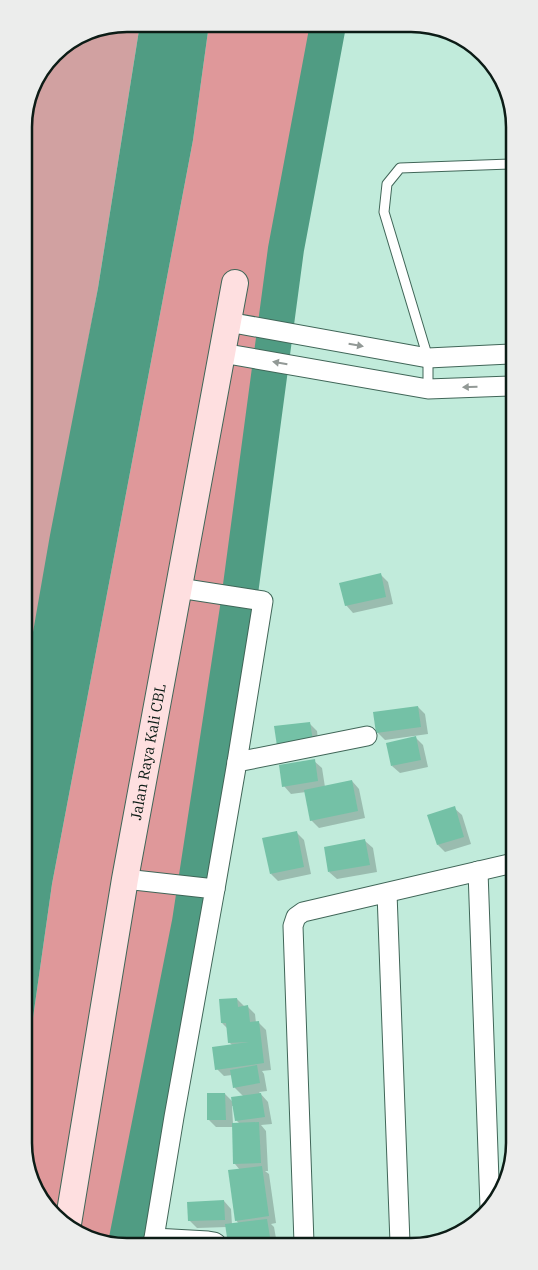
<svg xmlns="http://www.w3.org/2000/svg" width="538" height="1270" font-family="'IBM Plex Serif',serif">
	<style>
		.green { fill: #d1a1a1 }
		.forest { fill: #df989a }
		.water { fill: #509c83 }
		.shadow { fill: #0003; fill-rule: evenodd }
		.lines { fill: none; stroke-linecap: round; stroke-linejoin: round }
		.river { stroke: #509c83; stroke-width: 36 }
		.building { fill: #74c1a6 }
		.service-casing { stroke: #406658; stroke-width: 11 }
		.minor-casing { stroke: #406658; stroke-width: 21 }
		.secondary-casing { stroke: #406658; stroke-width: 28 }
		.service { stroke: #fff; stroke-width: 9 }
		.minor { stroke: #fff; stroke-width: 19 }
		.secondary { stroke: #fedfe0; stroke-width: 26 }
		.oneway { fill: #929996 }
		.labels { text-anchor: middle; stroke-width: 4; stroke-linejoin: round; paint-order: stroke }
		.street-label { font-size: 15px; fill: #0c1c16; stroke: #fff }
		.rim { fill: none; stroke: #0c1c16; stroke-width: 2.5 }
	</style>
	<rect width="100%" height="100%" fill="#c1ebdb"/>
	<path class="green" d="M127,24H140L98,288L26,672L24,120L35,81L59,50L88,32Z"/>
	<path class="forest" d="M209,24L329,25L120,1244H107L54,1216L27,1169V1060L52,884L193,140Z"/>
	<path class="water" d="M140,24H209L193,140L52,884L27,1060L26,672L50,535L98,288Z"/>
	<g class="shadow">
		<path d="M381,575L388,582L393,604L353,613L346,605Z"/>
		<path d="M418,707L425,714L428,734L385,740L377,732Z"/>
		<path d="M309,723L317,731L319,749L286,753Z"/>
		<path d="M416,738L423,745L428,767L400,773L392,766Z"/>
		<path d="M314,761L322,768L325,787L352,781L359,789L365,818L319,828L311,820L306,792L291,794L284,786Z"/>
		<path d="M454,808L462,815L471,844L445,852L438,845Z"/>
		<path d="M296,832L304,840L311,874L278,881L271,874Z"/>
		<path d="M365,841L373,848L377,872L337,879L329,872Z"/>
		<path d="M237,999L245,1007H248L255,1014L256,1023L258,1022L266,1030L271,1070L262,1071L264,1074L267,1091L259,1092L268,1102L272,1124L261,1125L266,1131L268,1171H265L269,1174L276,1223L271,1224L274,1227L277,1244H229L227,1227L197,1228L189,1220L224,1201L231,1209L232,1225L239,1224L236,1220L240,1170L235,1164L233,1127H216L209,1120L225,1094L234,1103L243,1096L235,1088L232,1075L224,1076L217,1069L232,1045L229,1042L228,1029L222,1023ZM232,1106H234L236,1120L240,1124H233Z"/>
	</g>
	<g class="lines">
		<path class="river" d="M126,1244L190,922L238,608L286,249L328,25"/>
	</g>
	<g class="building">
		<path d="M381,573L386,597L345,606L339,583Z"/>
		<path d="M418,706L421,727L376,733L373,712Z"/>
		<path d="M310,722L313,741L277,746L274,726Z"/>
		<path d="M416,736L421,760L391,766L386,743Z"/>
		<path d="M315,759L318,781L282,787L279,765Z"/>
		<path d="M352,780L358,811L310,821L304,790Z"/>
		<path d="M455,806L464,837L437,845L427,815Z"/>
		<path d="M297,831L304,867L270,874L262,838Z"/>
		<path d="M365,839L370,865L328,872L324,847Z"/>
		<path d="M237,998L238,1007L248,1005L250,1022L259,1021L264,1063L215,1070L212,1047L249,1042L228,1043L226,1023H221L219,999Z"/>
		<path d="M257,1065L260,1083L233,1088L230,1070Z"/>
		<path d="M207,1093H225L226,1120H207Z"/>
		<path d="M261,1093L265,1117L235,1121L231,1097Z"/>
		<path d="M259,1122L261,1163L233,1164L232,1123Z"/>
		<path d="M262,1166L269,1216L235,1221L228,1170Z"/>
		<path d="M224,1200L225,1220L188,1221L187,1202Z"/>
		<path d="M267,1219L271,1243L228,1244L225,1224Z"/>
	</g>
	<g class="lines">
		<g class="service-casing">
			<path id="service" d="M428,389V358L384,212L387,184L400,168L511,164"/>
		</g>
		<g class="minor-casing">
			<g id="minor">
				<path d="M228,322L428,358L512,354"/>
				<path d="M222,353L428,389L512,386"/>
				<path d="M179,588L263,601L237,762"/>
				<path d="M478,871L490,1208"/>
				<path d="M125,879L215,889L174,1117L153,1244"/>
				<path d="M215,889L237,762L367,736"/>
				<path d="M387,893L400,1243"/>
				<path d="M154,1238L208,1241L214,1242L217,1244"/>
				<path d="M304,1243L293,926L296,917L303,912L513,863"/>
			</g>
		</g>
		<g class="secondary-casing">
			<g id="secondary">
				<path id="s1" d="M68,1224L125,879L235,283"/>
			</g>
		</g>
		<use href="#service" class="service"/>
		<use href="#minor" class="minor"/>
		<use href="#secondary" class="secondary"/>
	</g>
	<defs><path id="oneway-solid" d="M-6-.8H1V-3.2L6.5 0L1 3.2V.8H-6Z" transform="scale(1.25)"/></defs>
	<g class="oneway">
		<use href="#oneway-solid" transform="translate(356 345) rotate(10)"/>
		<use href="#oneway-solid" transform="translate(280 363) rotate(-170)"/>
		<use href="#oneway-solid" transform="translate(470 387) rotate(178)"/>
	</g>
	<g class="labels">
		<g class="street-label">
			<text dy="5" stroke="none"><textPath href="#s1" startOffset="479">Jalan Raya Kali CBL</textPath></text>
		</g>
	</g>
	<path d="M0 0H538V1270H0ZM127 32H411A95 95 0 0 1 506 127V1143A95 95 0 0 1 411 1238H127A95 95 0 0 1 32 1143V127A95 95 0 0 1 127 32Z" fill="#ecedec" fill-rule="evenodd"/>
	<path class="rim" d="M127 32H411A95 95 0 0 1 506 127V1143A95 95 0 0 1 411 1238H127A95 95 0 0 1 32 1143V127A95 95 0 0 1 127 32Z"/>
</svg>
